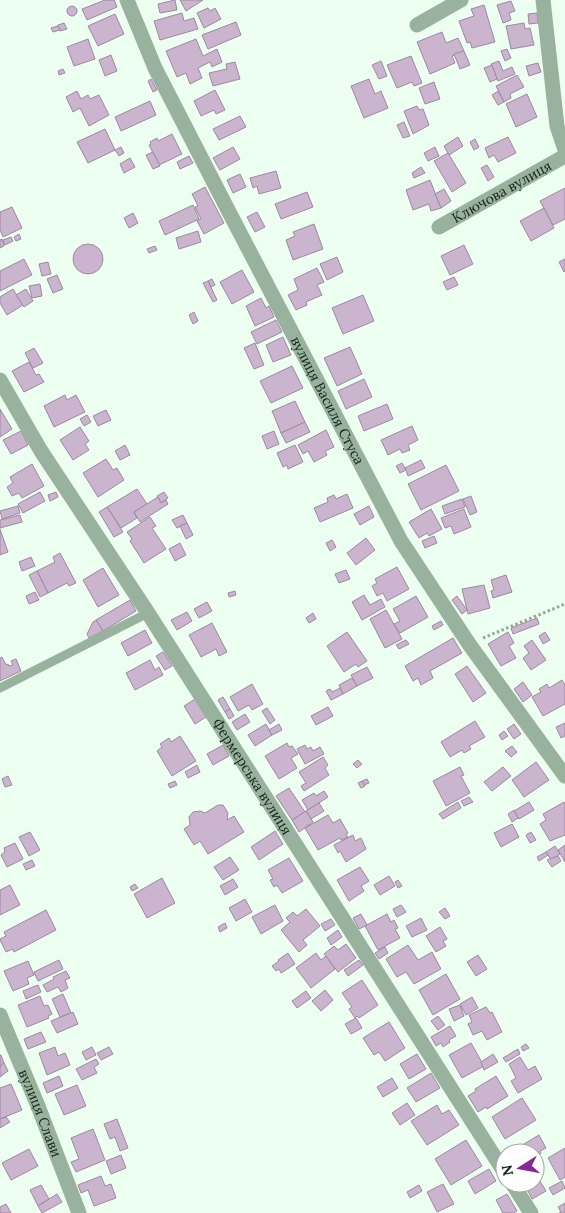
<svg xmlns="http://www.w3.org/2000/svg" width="565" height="1213" font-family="Lora,serif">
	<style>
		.building { fill: #cbb4ce; stroke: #9d88a0 }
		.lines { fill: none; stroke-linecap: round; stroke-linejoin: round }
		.path { stroke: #96a69a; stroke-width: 3; stroke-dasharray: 2.5 2.5; stroke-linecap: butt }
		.service { stroke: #98b29d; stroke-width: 9 }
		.minor { stroke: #98b29d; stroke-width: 15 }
		.labels { text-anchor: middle; stroke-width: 4; stroke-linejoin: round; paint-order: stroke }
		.street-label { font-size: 14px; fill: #172219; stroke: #fff }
	</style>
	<rect width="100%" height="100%" fill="#edfff1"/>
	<g class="building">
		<path d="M105,0H114L117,7L87,20L82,9Z"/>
		<path d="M175,0L177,10L160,13L158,4Z"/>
		<path d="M180,0H203L186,11Z"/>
		<path d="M511,1L515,11L509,13L511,20L503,23L497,5Z"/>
		<path d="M484,5L495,42L472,48L470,42L467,43L459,21L474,16L471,9Z"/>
		<circle cx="72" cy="11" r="5"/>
		<path d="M208,8L210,11L215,8L221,19L204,28L197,13Z"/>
		<path d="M182,13L184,21L194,18L198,29L160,40L154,21Z"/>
		<path d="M537,13L538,23L529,24L528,14Z"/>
		<path d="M115,14L124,34L98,46L88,26Z"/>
		<path d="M236,22L241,35L208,49L202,35Z"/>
		<path d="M64,23L67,29L60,31L58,25Z"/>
		<path d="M524,23L525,29L530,28L534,45L511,49L506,26Z"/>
		<path d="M58,26L60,30L53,32L51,28Z"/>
		<path d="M442,32L446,43L458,38L464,51L452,56L455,63L430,74L417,42Z"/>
		<path d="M88,39L95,59L74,66L67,47Z"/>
		<path d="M196,39L203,56L217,49L222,62L212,67L210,62L198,68L202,78L190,84L186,73L177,77L166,51Z"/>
		<path d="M507,49L511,58L505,61L501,51Z"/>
		<path d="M464,51L470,65L460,69L454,54Z"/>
		<path d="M111,55L117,71L105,76L99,60Z"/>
		<path d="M411,56L422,83L414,86L412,82L397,88L387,65Z"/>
		<path d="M381,61L387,76L379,79L372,65Z"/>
		<path d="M499,61L503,71L512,67L515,74L498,81L491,64Z"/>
		<path d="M235,62L240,79L213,86L209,73L227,69L226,64Z"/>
		<path d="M538,63L541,72L529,76L526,66Z"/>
		<path d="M492,65L497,79L490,82L484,68Z"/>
		<path d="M63,69L65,73L59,75L58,71Z"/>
		<path d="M517,75L524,87L510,94L511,98L504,102L496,86Z"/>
		<path d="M151,79L157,90L153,92L148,81Z"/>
		<path d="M369,79L375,94L381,91L388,108L364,118L351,86Z"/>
		<path d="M434,82L440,99L425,104L419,88Z"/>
		<path d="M215,90L225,110L216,114L214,110L201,116L194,101Z"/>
		<path d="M77,91L81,99L88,95L90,99L99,95L109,115L89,126L80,108L73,112L66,97Z"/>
		<path d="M498,91L504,102L498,105L492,95Z"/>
		<path d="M527,94L537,117L516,127L506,104Z"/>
		<path d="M150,101L156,115L121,131L115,117Z"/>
		<path d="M417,106L419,110L423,109L429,125L413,134L404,111Z"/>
		<path d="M240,116L246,127L219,140L213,129Z"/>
		<path d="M404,122L410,136L403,138L397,125Z"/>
		<path d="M105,129L115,150L88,163L77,142Z"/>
		<path d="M172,134L182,154L159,165L149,145L151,144L150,142L157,138L158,141Z"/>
		<path d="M458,137L463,146L449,155L444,146Z"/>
		<path d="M508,137L516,153L498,162L494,155L489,158L485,148Z"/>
		<path d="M475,139L479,147L474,150L470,142Z"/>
		<path d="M121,147L124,153L119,156L115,150Z"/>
		<path d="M233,147L240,159L220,170L213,158Z"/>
		<path d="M435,147L439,156L428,161L424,153Z"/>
		<path d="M153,152L160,166L153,169L146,155Z"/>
		<path d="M448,153L466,183L452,192L434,161Z"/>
		<path d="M189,156L193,163L180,169L177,162Z"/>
		<path d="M130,158L135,167L124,173L120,164Z"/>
		<path d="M487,165L494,177L488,181L481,168Z"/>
		<path d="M421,167L425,173L414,178L412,173Z"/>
		<path d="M276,171L281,188L259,194L257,186L253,188L250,178Z"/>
		<path d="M240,174L246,187L233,193L227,180Z"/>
		<path d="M430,180L441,208L431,211L429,204L413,210L406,190Z"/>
		<path d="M205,187L224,223L204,234L197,221L201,219L195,207L198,206L192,194Z"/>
		<path d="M565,188V219L553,225L540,201Z"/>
		<path d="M444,189L451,201L441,208L435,194Z"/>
		<path d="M307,192L313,207L281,219L275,204Z"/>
		<path d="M193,205L199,219L165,235L159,221Z"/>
		<path d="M12,207L22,228L3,237L0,230V212Z"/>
		<path d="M544,208L554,228L531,241L520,221Z"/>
		<path d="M257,212L265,227L255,232L247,217Z"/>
		<path d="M133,213L138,223L129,228L124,218Z"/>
		<path d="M314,224L323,249L293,260L286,240L295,236L293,232Z"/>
		<path d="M198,231L201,242L179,249L176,238Z"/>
		<path d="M19,234L21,239L16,241L14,237Z"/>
		<path d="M11,237L13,241L5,245L3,240Z"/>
		<path d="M2,239L4,246L0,248V240Z"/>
		<circle cx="88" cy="259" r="15"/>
		<path d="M464,245L473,264L450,275L441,256Z"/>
		<path d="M155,246L157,250L149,253L147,249Z"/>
		<path d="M337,257L343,272L327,280L320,264Z"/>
		<path d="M24,259L32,275L0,291V271Z"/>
		<path d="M565,259V271L564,272L559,262Z"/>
		<path d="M48,262L51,274L42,276L39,264Z"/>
		<path d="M317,268L324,282L317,285L322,295L306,302L307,305L296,310L288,295L298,290L294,279Z"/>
		<path d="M242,270L254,292L232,304L220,282Z"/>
		<path d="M57,275L63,289L53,293L47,279Z"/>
		<path d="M454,277L458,285L447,290L443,282Z"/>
		<path d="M212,279L215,285L211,287L208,281Z"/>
		<path d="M208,281L217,300L213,302L203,283Z"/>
		<path d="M40,284L42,296L32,298L29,286Z"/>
		<path d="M13,289L23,305L7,315L0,303V297Z"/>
		<path d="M26,289L33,301L24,307L16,295Z"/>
		<path d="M363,295L374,321L343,334L332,308Z"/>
		<path d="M261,298L266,308L269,306L274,317L255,326L246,306Z"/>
		<path d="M194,312L198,321L193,324L189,315Z"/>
		<path d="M276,320L282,332L257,344L251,332Z"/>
		<path d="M283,337L291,355L273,362L266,345Z"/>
		<path d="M255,343L264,365L254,369L244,348Z"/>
		<path d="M350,347L362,374L337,386L324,358Z"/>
		<path d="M34,348L43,363L33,368L25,353Z"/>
		<path d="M29,362L36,375L39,374L44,382L24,392L12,371Z"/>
		<path d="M292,366L303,388L271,403L260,381Z"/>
		<path d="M364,379L372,397L346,409L338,391Z"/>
		<path d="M65,395L67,400L76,395L85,412L54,427L44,406Z"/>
		<path d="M295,401L305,422L281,433L272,411Z"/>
		<path d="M387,404L393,419L364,431L358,416Z"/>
		<path d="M0,409L12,429L0,437Z"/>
		<path d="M106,410L111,420L98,426L93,416Z"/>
		<path d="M87,415L91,422L84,426L80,419Z"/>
		<path d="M305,422L310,432L286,443L281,433Z"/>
		<path d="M412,426L418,440L408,445L410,450L402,453L400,449L388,455L381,440Z"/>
		<path d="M80,427L89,441L85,444L89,450L73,460L60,440Z"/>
		<path d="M326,430L334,447L325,451L327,455L314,462L308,451L303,454L298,445Z"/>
		<path d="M21,431L28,445L11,454L3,440Z"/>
		<path d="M274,431L279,444L267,449L262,436Z"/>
		<path d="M125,445L130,455L120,460L115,451Z"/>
		<path d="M295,445L303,462L288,469L287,465L283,467L277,453Z"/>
		<path d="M106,459L113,470L117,468L124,480L98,497L83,473Z"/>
		<path d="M421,460L425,468L408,476L405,468Z"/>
		<path d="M402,463L406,470L400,473L396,466Z"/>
		<path d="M32,464L44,486L22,498L19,493L12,496L7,487L13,483L10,477Z"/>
		<path d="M446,465L459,491L421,510L408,484Z"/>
		<path d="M137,489L147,504L134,512L137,518L121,528L107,507Z"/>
		<path d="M40,492L45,501L23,513L18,504Z"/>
		<path d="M56,492L58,497L50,501L48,495Z"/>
		<path d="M164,492L168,498L161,503L157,496Z"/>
		<path d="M347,494L353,508L320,522L314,508L328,502L327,498L334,495L336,499Z"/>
		<path d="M471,496L477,512L470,515L463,499Z"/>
		<path d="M158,497L161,503L166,500L168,504L140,522L134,512Z"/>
		<path d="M462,499L465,507L445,514L442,506Z"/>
		<path d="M18,506L20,513L2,519L0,511Z"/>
		<path d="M369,506L374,517L360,525L354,514Z"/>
		<path d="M107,507L123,532L114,537L99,512Z"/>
		<path d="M431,509L442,529L429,536L427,533L419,538L409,522Z"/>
		<path d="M464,509L471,527L454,534L451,526L445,528L441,518Z"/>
		<path d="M20,515L22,522L0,528V520Z"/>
		<path d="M183,515L187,523L177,528L172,520Z"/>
		<path d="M150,517L156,526L152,528L166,549L144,563L130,541L132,539L127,532Z"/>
		<path d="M187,523L193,535L186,539L180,526Z"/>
		<path d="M0,529L8,552L0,555Z"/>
		<path d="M434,536L437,543L425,548L422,541Z"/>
		<path d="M366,538L375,550L356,565L347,553Z"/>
		<path d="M332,540L336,547L330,551L326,543Z"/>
		<path d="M180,543L186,555L175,561L169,549Z"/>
		<path d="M60,553L76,583L69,586L67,583L48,593L37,571L55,562L53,557Z"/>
		<path d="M31,557L35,566L22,571L19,562Z"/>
		<path d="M397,567L409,589L387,601L383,593L377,596L372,586L377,583L375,579Z"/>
		<path d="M103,568L119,595L98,607L83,580Z"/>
		<path d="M346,570L350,579L339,583L335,574Z"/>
		<path d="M37,571L48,593L40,597L29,575Z"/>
		<path d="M506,575L512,592L493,598L491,591L494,590L491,580Z"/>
		<path d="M484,585L490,608L468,614L462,589Z"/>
		<path d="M235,591L236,595L229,597L228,593Z"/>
		<path d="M35,592L39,600L29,604L26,596Z"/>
		<path d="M364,595L370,605L381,599L385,607L362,620L352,602Z"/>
		<path d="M416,596L428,617L400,633L394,624L400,621L393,609Z"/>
		<path d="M457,596L467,610L462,614L452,600Z"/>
		<path d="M130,600L136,611L103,631L96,620Z"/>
		<path d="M207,602L212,611L199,618L194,609Z"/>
		<path d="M386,610L402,639L385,648L370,619Z"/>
		<path d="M187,612L192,621L177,630L171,620Z"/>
		<path d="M313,613L316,619L309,623L306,618Z"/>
		<path d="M537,618L539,624L513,634L511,628Z"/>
		<path d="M96,620L103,631L89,638L87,634L93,622Z"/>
		<path d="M441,621L443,625L434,630L432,626Z"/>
		<path d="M212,623L227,652L219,656L216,649L201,657L189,635Z"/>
		<path d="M145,630L152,643L128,656L121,643Z"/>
		<path d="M347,632L367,661L358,667L356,664L344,672L327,646Z"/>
		<path d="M508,632L514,643L509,646L516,658L501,666L488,644Z"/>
		<path d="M545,632L550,640L543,644L539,636Z"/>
		<path d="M453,638L462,653L430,671L433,678L421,685L418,678L413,681L405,666Z"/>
		<path d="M406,640L409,644L399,649L396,645Z"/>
		<path d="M532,640L546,660L531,670L523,658L529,653L524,646Z"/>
		<path d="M163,652L172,666L165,670L156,656Z"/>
		<path d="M2,657L6,665L8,664L9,666L13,665L11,661L16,659L21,671L0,681V658Z"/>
		<path d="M150,660L155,670L159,667L163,675L135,690L126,673Z"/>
		<path d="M467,666L486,693L473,702L455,674Z"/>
		<path d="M367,667L373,678L357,686L351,675Z"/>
		<path d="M352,678L357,686L343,694L339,685Z"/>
		<path d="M562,680L565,685V704L543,716L532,697L541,692L539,689L547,684L549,688Z"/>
		<path d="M523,682L532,695L523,702L514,689Z"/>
		<path d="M252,684L263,704L252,710L249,705L238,711L230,697Z"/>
		<path d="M340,688L343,694L331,700L326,691L330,689L332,692Z"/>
		<path d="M223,697L230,709L225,712L218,700Z"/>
		<path d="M195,699L206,717L195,724L184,706Z"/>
		<path d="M328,707L333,716L316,725L311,716Z"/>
		<path d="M267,708L275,720L270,724L262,711Z"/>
		<path d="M230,709L234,716L229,719L225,712Z"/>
		<path d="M245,714L250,722L237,730L232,722Z"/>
		<path d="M475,721L485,737L469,746L471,749L464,753L462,750L450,757L441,742Z"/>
		<path d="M565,723V736L561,738L556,727Z"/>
		<path d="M266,724L272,735L255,746L248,735Z"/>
		<path d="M279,724L282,730L272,735L269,730Z"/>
		<path d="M514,724L521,734L514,739L507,729Z"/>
		<path d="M504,731L508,736L502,740L499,735Z"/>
		<path d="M180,736L196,761L172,776L157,751L162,747L160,744L169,738L171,742Z"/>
		<path d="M287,743L289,747L292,746L298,754L291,758L297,768L279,779L265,756Z"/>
		<path d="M223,745L229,756L213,765L207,754Z"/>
		<path d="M305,745L307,749L311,747L313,751L320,747L324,754L305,764L297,749Z"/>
		<path d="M512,746L517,752L511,757L505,751Z"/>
		<path d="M323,757L328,765L325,768L329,775L304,791L301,786L306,783L299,772Z"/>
		<path d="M358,760L362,764L357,768L353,764Z"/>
		<path d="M536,762L549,780L524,797L512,780Z"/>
		<path d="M197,765L200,772L188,778L185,772Z"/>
		<path d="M460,767L464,775L461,776L470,793L446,806L433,781Z"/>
		<path d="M503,767L511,776L492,791L484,782Z"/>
		<path d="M8,776L12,785L5,787L2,779Z"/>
		<path d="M367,779L369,783L364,785L362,781Z"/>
		<path d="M175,781L177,785L170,788L168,784Z"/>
		<path d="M362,781L365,786L361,788L358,783Z"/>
		<path d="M289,788L305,812L292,820L276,796Z"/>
		<path d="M324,791L328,797L308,810L302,800L314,793L316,796Z"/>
		<path d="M469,797L473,802L464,806L461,801Z"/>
		<path d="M458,802L461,808L443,819L439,814Z"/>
		<path d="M529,802L534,810L519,819L514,811Z"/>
		<path d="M564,802L565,805V835L550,841L540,824L546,820L543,814Z"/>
		<path d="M319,803L324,811L311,819L306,811Z"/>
		<path d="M218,805H223L228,813L227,820L234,816L244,832L208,854L200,841L194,845L184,829L190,825L189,817L193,812L200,811L205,813Z"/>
		<path d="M514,810L518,818L512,822L508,814Z"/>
		<path d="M306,811L313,822L299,832L292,820Z"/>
		<path d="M328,815L333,823L340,819L348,833L346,834L348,837L341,840L340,838L318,850L305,828Z"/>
		<path d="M512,824L519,837L501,847L494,833Z"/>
		<path d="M275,831L283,844L259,860L251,847Z"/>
		<path d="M30,832L40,850L29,856L19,837Z"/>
		<path d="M531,832L536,840L530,843L526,835Z"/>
		<path d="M353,835L355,841L361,838L366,849L346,862L340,851L338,853L334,845Z"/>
		<path d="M15,843L23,859L7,867L1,855L5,852L4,848Z"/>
		<path d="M565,845V862L558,850Z"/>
		<path d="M555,846L560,854L551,860L546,852Z"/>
		<path d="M546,852L548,855L539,861L537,857Z"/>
		<path d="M558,856L561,861L552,867L547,860Z"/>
		<path d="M230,857L239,870L223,880L214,867Z"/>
		<path d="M289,858L303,881L282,893L277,885L274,887L270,880L273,879L268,870Z"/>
		<path d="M32,860L35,866L26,870L23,864Z"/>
		<path d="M360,867L369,881L361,886L364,891L349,901L337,880Z"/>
		<path d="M389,876L395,886L380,895L374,885Z"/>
		<path d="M162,878L175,903L147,918L134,894Z"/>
		<path d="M233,879L238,887L225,895L220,886Z"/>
		<path d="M398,880L402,886L398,888L395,882Z"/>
		<path d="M135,884L138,888L132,891L130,887Z"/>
		<path d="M10,885L20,905L0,915V890Z"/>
		<path d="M245,899L252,912L236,921L229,908Z"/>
		<path d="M275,905L283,921L261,934L252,917Z"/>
		<path d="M401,905L406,912L397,917L393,909Z"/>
		<path d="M445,908L450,916L445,919L439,912Z"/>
		<path d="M306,909L320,926L303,940L307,945L299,952L281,930L290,922L286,918L293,912L297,916Z"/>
		<path d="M46,910L56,930L14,952L13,949L6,952L0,940V939L6,936L4,932Z"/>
		<path d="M361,914L367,925L359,929L353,918Z"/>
		<path d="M387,914L391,922L394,920L398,928L395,929L400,938L378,950L365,926Z"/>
		<path d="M421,918L427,930L412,937L406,926Z"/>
		<path d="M331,919L335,925L325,931L321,924Z"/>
		<path d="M225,923L227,928L220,932L218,927Z"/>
		<path d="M440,927L447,939L443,941L446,946L436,952L426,936Z"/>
		<path d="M338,930L342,937L331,945L327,938Z"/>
		<path d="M346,944L356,958L338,972L324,954L334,946L338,950Z"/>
		<path d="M408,945L418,960L432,952L441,969L414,984L406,972L397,977L386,959Z"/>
		<path d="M385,947L388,953L379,959L375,953Z"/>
		<path d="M288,953L295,964L281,973L279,969L276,971L272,966L279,961L278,960Z"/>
		<path d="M316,953L321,960L326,956L335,969L311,988L296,968Z"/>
		<path d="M478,955L487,969L476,976L467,962Z"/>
		<path d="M59,960L63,969L38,981L34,972Z"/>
		<path d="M359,960L363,965L348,976L344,970Z"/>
		<path d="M28,961L34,975L27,978L29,984L13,991L4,971Z"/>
		<path d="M66,971L70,978L65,980L68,988L61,992L58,987L47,992L43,985L54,979L53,977Z"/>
		<path d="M446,974L460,999L433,1015L419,990Z"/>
		<path d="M362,980L378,1005L359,1018L357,1016L355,1018L349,1009L352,1007L342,993Z"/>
		<path d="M38,985L41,992L26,999L23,991Z"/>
		<path d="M325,990L333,1000L321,1011L312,1001Z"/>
		<path d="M306,991L311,998L297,1008L292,1001Z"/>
		<path d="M63,994L71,1013L60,1017L52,999Z"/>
		<path d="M40,996L44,1006L48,1005L52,1014L48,1016L49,1018L27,1027L18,1005Z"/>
		<path d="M472,997L478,1008L466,1015L460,1004Z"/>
		<path d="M460,1005L464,1016L454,1021L449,1009Z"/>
		<path d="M486,1007L490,1013L492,1012L502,1032L487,1040L482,1031L473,1035L468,1024L472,1022L469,1015Z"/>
		<path d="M73,1012L78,1024L57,1033L51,1021Z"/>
		<path d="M438,1016L445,1025L438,1030L431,1021Z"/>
		<path d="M356,1018L362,1028L351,1034L345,1024Z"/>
		<path d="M389,1022L405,1048L385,1061L379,1052L374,1055L363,1038Z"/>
		<path d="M450,1026L456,1036L449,1040L450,1042L443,1047L441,1043L436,1046L431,1037Z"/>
		<path d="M41,1032L46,1042L28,1049L24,1039Z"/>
		<path d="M471,1043L484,1066L462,1078L449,1055Z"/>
		<path d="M526,1044L529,1048L523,1051L521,1047Z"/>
		<path d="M55,1047L58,1056L65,1053L70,1065L47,1075L39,1053Z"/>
		<path d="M92,1047L96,1055L86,1060L82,1052Z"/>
		<path d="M109,1047L113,1054L101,1060L97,1053Z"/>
		<path d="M518,1049L520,1054L506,1062L503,1058Z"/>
		<path d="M417,1054L426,1069L409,1079L400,1064Z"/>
		<path d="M493,1054L498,1062L484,1070L481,1062Z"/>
		<path d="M0,1055H1L4,1063L0,1066Z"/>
		<path d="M520,1057L528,1070L535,1066L542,1079L518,1093L511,1081L516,1078L509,1064Z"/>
		<path d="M96,1059L99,1064L94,1067L97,1073L82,1080L76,1069Z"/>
		<path d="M4,1063L8,1071L0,1077V1066Z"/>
		<path d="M431,1073L440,1088L416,1102L407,1088Z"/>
		<path d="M59,1076L63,1086L47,1093L43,1083Z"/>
		<path d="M496,1076L508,1096L487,1109L486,1107L478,1112L468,1096L476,1091L475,1089Z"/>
		<path d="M392,1078L398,1088L383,1097L377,1087Z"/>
		<path d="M11,1084L22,1110L0,1119V1088Z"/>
		<path d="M77,1085L86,1106L64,1115L55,1094Z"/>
		<path d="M522,1098L536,1120L505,1139L492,1117Z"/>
		<path d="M407,1103L415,1115L400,1125L392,1113Z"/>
		<path d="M437,1105L442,1114L449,1110L459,1125L427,1145L411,1121Z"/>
		<path d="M6,1117L10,1122L0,1128V1119Z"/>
		<path d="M117,1119L128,1148L120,1151L115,1137L110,1139L104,1124Z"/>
		<path d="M93,1129L105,1160L76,1172L71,1162L79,1159L71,1138Z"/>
		<path d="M539,1135L546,1148L540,1151L541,1153L535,1157V1153H509Z"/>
		<path d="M466,1140L482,1166L451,1185L435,1159Z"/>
		<path d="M565,1148V1177L560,1180L548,1158Z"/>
		<path d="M29,1149L38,1166L11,1180L2,1163Z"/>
		<path d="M121,1155L126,1168L111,1174L106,1161Z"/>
		<path d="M489,1169L496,1181L475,1194L468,1181Z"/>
		<path d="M101,1176L105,1186L111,1184L116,1198L94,1206L88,1190L81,1193L78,1185Z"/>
		<path d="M538,1178L546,1191L532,1199L525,1185L529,1183H535V1179Z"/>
		<path d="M562,1181L565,1188L553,1195L549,1188Z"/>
		<path d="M443,1184L454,1204L437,1212L427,1192Z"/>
		<path d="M41,1185L49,1199L38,1206L30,1190Z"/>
		<path d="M419,1185L422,1191L410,1198L407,1192Z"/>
		<path d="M57,1194L62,1202L42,1213L38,1206Z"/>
		<path d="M507,1194L517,1211L513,1213H503L496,1200Z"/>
		<path d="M565,1203V1213H559L561,1212L558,1207Z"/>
		<path d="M6,1204L11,1213H0V1207Z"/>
	</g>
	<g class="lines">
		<path class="path" d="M483,638L565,604"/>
		<path class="service" d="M0,688L148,613"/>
		<g class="minor">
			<path id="s1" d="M127,0L155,68L228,210L401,541L469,644L565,776"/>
			<path d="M543,0L557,126L565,150"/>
			<path d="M417,25L461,0"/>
			<path id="s2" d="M439,227L565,156"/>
			<path id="s3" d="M0,380L41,451L148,613L505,1173"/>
			<path id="s4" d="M0,1015L38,1106L79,1213"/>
			<path d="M512,1183L531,1213"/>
		</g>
	</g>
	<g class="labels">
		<g class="street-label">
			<text dy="5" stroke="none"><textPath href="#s2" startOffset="72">Ключова вулиця</textPath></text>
			<text dy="5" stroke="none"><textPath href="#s1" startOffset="448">вулиця Василя Стуса</textPath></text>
			<text dy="5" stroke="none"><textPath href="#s3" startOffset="470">Фермерська вулиця</textPath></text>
			<text dy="5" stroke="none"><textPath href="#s4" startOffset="106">вулиця Слави</textPath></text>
		</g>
	</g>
	<g transform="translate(520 1168) rotate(259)"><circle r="24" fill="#ffffff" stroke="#a2a7a3"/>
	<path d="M0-4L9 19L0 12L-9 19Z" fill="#852894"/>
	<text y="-8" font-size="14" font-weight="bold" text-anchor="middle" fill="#172219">N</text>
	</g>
</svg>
